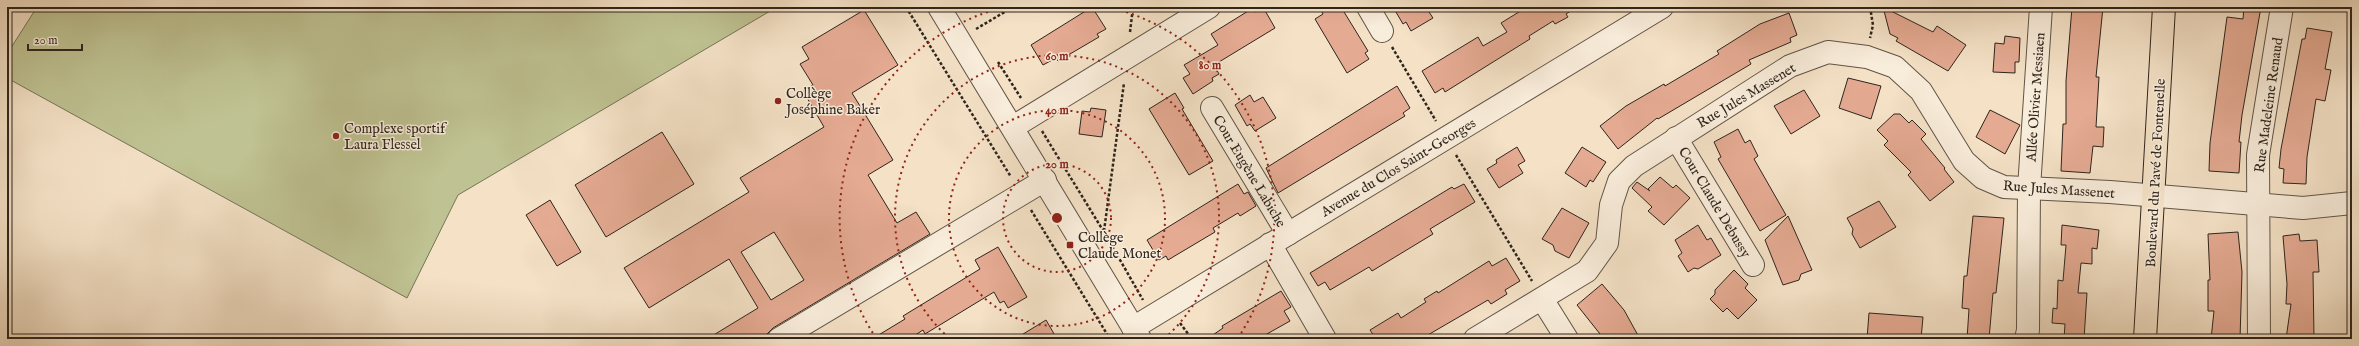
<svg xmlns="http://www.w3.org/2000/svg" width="2359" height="346" font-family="'IM FELL English',serif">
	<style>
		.green { fill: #bfc292; stroke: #767458 }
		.building { fill: #e4aa92; stroke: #2e251d; fill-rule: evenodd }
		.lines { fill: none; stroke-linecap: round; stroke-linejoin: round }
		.minor-casing { stroke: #605447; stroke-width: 24 }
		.major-casing { stroke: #2e251d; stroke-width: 24 }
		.path { stroke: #2e251d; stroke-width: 2.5; stroke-dasharray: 3 2; stroke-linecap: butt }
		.minor { stroke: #f8ecda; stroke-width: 22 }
		.major { stroke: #f4e1c6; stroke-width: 22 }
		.ring { fill: none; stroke: #8f2418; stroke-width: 2; stroke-dasharray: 2 4 }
		.poi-dot { fill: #8f2418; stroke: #f8ecda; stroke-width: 1.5 }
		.labels { text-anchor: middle; stroke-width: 3; stroke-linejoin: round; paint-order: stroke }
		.poi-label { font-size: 14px; fill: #2e251d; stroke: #f8ecda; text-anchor: start }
		.street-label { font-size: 14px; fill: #2e251d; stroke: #f8ecda }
		.centre { fill: #8f2418; stroke: #f8ecda; stroke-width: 2 }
		.ring-label { font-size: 12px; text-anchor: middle; font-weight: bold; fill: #8f2418; stroke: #f8ecda; stroke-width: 3; stroke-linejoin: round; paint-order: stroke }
	</style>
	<rect width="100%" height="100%" fill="#f4e1c6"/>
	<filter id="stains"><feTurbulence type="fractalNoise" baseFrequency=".005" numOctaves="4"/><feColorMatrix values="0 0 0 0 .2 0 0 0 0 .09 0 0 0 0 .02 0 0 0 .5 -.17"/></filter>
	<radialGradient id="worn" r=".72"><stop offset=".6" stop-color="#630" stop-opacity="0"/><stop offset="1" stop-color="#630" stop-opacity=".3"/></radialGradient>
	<path class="green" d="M37,7H777L458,195L407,298L7,78V54Z"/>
	<g class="building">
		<path d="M1092,7L1106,29L1097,34L1099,37L1058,61L1056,58L1043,65L1031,45Z"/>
		<path d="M1263,7L1275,28L1214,65L1219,74L1212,78L1213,81L1193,94L1183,78L1190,74L1184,65L1218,45L1211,34L1253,8L1255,12Z"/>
		<path d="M1319,7H1341L1368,51L1365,53L1369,59L1347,73L1315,19L1323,14Z"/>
		<path d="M1393,7H1431L1427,9L1433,18L1411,31L1406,22L1403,24Z"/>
		<path d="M1527,7H1577L1566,14L1568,17L1555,24L1553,21L1529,36L1530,39L1445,92L1443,88L1435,93L1422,71L1478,37L1483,46L1507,32L1501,23Z"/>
		<path d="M1883,7L1933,32L1937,26L1966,45L1948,71L1896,41L1898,38L1890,34Z"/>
		<path d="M2072,7H2103L2096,77H2099L2096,127H2104L2103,147L2093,146L2090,173L2061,171L2063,124H2066V81Z"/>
		<path d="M2244,7H2261L2242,115L2239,142H2241L2239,173L2209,171L2210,143L2227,17L2243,19Z"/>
		<path d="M864,10L898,65L852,93L893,160L868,175L897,223L916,212L930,234L773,328L762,339H707L758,308L729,259L649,308L624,268L749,192L740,178L824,127L803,91L813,85L800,64L809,59L802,47ZM774,232L804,280L771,300L741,252Z"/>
		<path d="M1789,13L1797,35L1790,38L1791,42L1749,60L1751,64L1658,119L1657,118L1618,149L1600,126L1626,106L1664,84L1665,86L1719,54L1717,51L1760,24Z"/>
		<path d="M2307,28L2332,32L2325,69L2331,70L2325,101L2316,99L2307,157L2306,184L2283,183L2284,169L2279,168L2281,149L2302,39H2305Z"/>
		<path d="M2005,36L2020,38L2019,62H2015V73L1993,72L1995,43L2004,44Z"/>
		<path d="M1848,78L1881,86L1871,119L1839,108Z"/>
		<path d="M1397,86L1410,108L1403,113L1405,116L1278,193L1266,168Z"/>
		<path d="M1804,90L1820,116L1791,134L1774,106Z"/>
		<path d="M1175,93L1184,108L1182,109L1213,161L1189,175L1149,109Z"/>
		<path d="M1250,95L1254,102L1263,97L1276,118L1255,131L1250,124L1247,126L1235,105Z"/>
		<path d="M1091,108L1106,110L1102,137L1079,134L1082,111L1090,112Z"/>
		<path d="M1990,110L2020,125L2005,154L1976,137Z"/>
		<path d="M1894,114H1900L1909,123L1912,120L1926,134L1921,139L1945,168L1944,169L1954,182L1930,201L1908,175L1911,172L1884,145L1888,141L1877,130Z"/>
		<path d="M1738,129L1745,143L1750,140L1758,156L1754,159L1786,215L1760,231L1718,159L1721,157L1714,142Z"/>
		<path d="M662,132L694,184L606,237L575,185Z"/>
		<path d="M1517,147L1525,161L1518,165L1523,173L1499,188L1487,169L1497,163L1496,160Z"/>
		<path d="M1582,147L1606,162L1593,182L1590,180L1586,187L1565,173Z"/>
		<path d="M1660,177L1673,188L1676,185L1690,198L1664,225L1648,211L1652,207L1632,188L1637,182L1650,191L1648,189Z"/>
		<path d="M1238,184L1244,194L1248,192L1256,206L1240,216L1238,213L1213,228L1215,232L1168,260L1166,256L1159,260L1147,240Z"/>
		<path d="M1464,184L1475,202L1430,229L1433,234L1372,271L1369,267L1330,290L1325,282L1318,286L1310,273L1452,187L1454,189Z"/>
		<path d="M550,200L581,252L557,266L526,215Z"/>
		<path d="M1879,201L1896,227L1860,248L1852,234L1853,229L1847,218Z"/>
		<path d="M1562,208L1589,223L1569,258L1555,251L1553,245L1542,239Z"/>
		<path d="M1788,216L1812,270L1801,274L1799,280L1783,285L1765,240Z"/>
		<path d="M1973,216L2004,218L1996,293H1993L1989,339H1967L1969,309L1962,308L1964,276H1967Z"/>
		<path d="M1698,225L1707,240L1711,238L1721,255L1698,269L1694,268L1688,272L1678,256L1682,253L1675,240Z"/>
		<path d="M2062,225L2099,230L2097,249L2092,248V264L2081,263L2078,293H2087L2084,339H2064L2065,324L2052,323L2053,308L2057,309L2058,280L2063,281L2066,245H2061Z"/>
		<path d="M2238,232L2242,272L2240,339H2211L2214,311H2208V280H2210L2208,234Z"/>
		<path d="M2299,234L2300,241L2317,240L2319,272H2313L2314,339H2286L2291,304H2286L2287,284L2283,236Z"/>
		<path d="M998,247L1027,297L1008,308L1004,301L1000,303L994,292L925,334L923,330L909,339H872L905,319L903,316L980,269L975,260Z"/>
		<path d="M1506,258L1520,281L1505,290L1507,294L1491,304L1488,300L1421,339H1376L1370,330L1398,313L1401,318L1426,302L1424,299L1437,291L1438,293L1489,261L1492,266Z"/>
		<path d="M1734,270L1748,284L1745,288L1757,300L1738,319L1727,308L1723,312L1710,299L1715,294V290Z"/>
		<path d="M1602,284L1624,310L1640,339H1604L1577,305Z"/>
		<path d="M1281,291L1291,307L1284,311L1290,321L1258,339H1207L1223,328L1222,326Z"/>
		<path d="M1869,313L1923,317L1921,339H1867Z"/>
		<path d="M1046,320L1057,339H1015Z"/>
	</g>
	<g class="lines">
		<g class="minor-casing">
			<g id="minor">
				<path d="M939,7L1140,339"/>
				<path d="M1368,7L1382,31"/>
				<path d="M1212,108L1288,234"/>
				<path d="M1013,127L1209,7"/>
				<path d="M1676,138L1753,265"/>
				<path d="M1270,244L1325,339"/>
				<path d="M1542,299L1567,339"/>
				<path d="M1133,328L1662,7"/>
				<path d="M779,339L1045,180"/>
				<path d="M1475,339L1587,271L1607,243L1611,205L1619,181L1634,166L1790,66L1828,52L1867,57L1895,67L1921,91L1964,161L1983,178L2004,187L2110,192L2303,208L2352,203"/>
				<path d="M2026,339L2028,330L2029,188L2041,7"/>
				<path d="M2259,339L2258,155L2282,7"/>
			</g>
		</g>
		<g class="major-casing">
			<path id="major" d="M2145,339L2164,7"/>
		</g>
		<g class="path">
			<path d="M906,7L1011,177"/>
			<path d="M1870,7L1873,25L1870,38"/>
			<path d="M976,29L1013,7"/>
			<path d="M1130,32L1133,7"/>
			<path d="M1392,47L1436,121"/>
			<path d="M998,62L1021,98"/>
			<path d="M1042,131L1104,232L1143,300"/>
			<path d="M1456,155L1532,281"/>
			<path d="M1031,210L1110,339"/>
			<path d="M1104,231L1124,83"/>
			<path d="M1180,323L1192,339"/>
		</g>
		<use href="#minor" class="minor"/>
		<use href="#major" class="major"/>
	</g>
	<g class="ring">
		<circle cx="1057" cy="218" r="54"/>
		<circle cx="1057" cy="218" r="108"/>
		<path d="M949 338A162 162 0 1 1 1165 338"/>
		<path d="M876 338A217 217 0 0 1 1005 7M1109 7A217 217 0 0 1 1238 338"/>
	</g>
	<g class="poi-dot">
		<circle cx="778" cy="101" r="4"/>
		<circle cx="336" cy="136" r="4"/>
		<rect x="1066" y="241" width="8" height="8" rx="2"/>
	</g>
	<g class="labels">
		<g class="poi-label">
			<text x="786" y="98">Collège<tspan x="786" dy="16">Joséphine Baker</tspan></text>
			<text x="344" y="133">Complexe sportif<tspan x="344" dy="16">Laura Flessel</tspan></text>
			<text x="1078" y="242">Collège<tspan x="1078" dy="16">Claude Monet</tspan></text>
		</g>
		<g class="street-label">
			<text transform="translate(1746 95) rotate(-31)" y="5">Rue Jules Massenet</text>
			<text transform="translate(2035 97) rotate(-86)" y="5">Allée Olivier Messiaen</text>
			<text transform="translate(2268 105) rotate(-82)" y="5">Rue Madeleine Renaud</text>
			<text transform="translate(1398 167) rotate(-31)" y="5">Avenue du Clos Saint-Georges</text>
			<text transform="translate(1250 171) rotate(59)" y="5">Cour Eugène Labiche</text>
			<text transform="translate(2155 173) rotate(-87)" y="5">Boulevard du Pavé de Fontenelle</text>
			<text transform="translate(2059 189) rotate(4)" y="5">Rue Jules Massenet</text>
			<text transform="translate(1715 202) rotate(59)" y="5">Cour Claude Debussy</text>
		</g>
	</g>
	<circle cx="1057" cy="218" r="6" class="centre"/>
	<g class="ring-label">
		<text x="1057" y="60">60 m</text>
		<text x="1210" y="69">80 m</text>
		<text x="1057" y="114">40 m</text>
		<text x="1057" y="168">20 m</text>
	</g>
	<rect width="2359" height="346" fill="none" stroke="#f4e1c6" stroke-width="24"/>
	<rect x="8" y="8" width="2343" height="330" fill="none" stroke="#2e251d" stroke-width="2"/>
	<rect x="12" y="12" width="2335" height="322" fill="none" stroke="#2e251d"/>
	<path d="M28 44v6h54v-6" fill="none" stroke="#2e251d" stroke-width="2"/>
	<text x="34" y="44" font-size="12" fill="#2e251d" stroke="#f8ecda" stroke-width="3" paint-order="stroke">20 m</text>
	<rect width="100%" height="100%" filter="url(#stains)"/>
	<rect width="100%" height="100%" fill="url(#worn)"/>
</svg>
